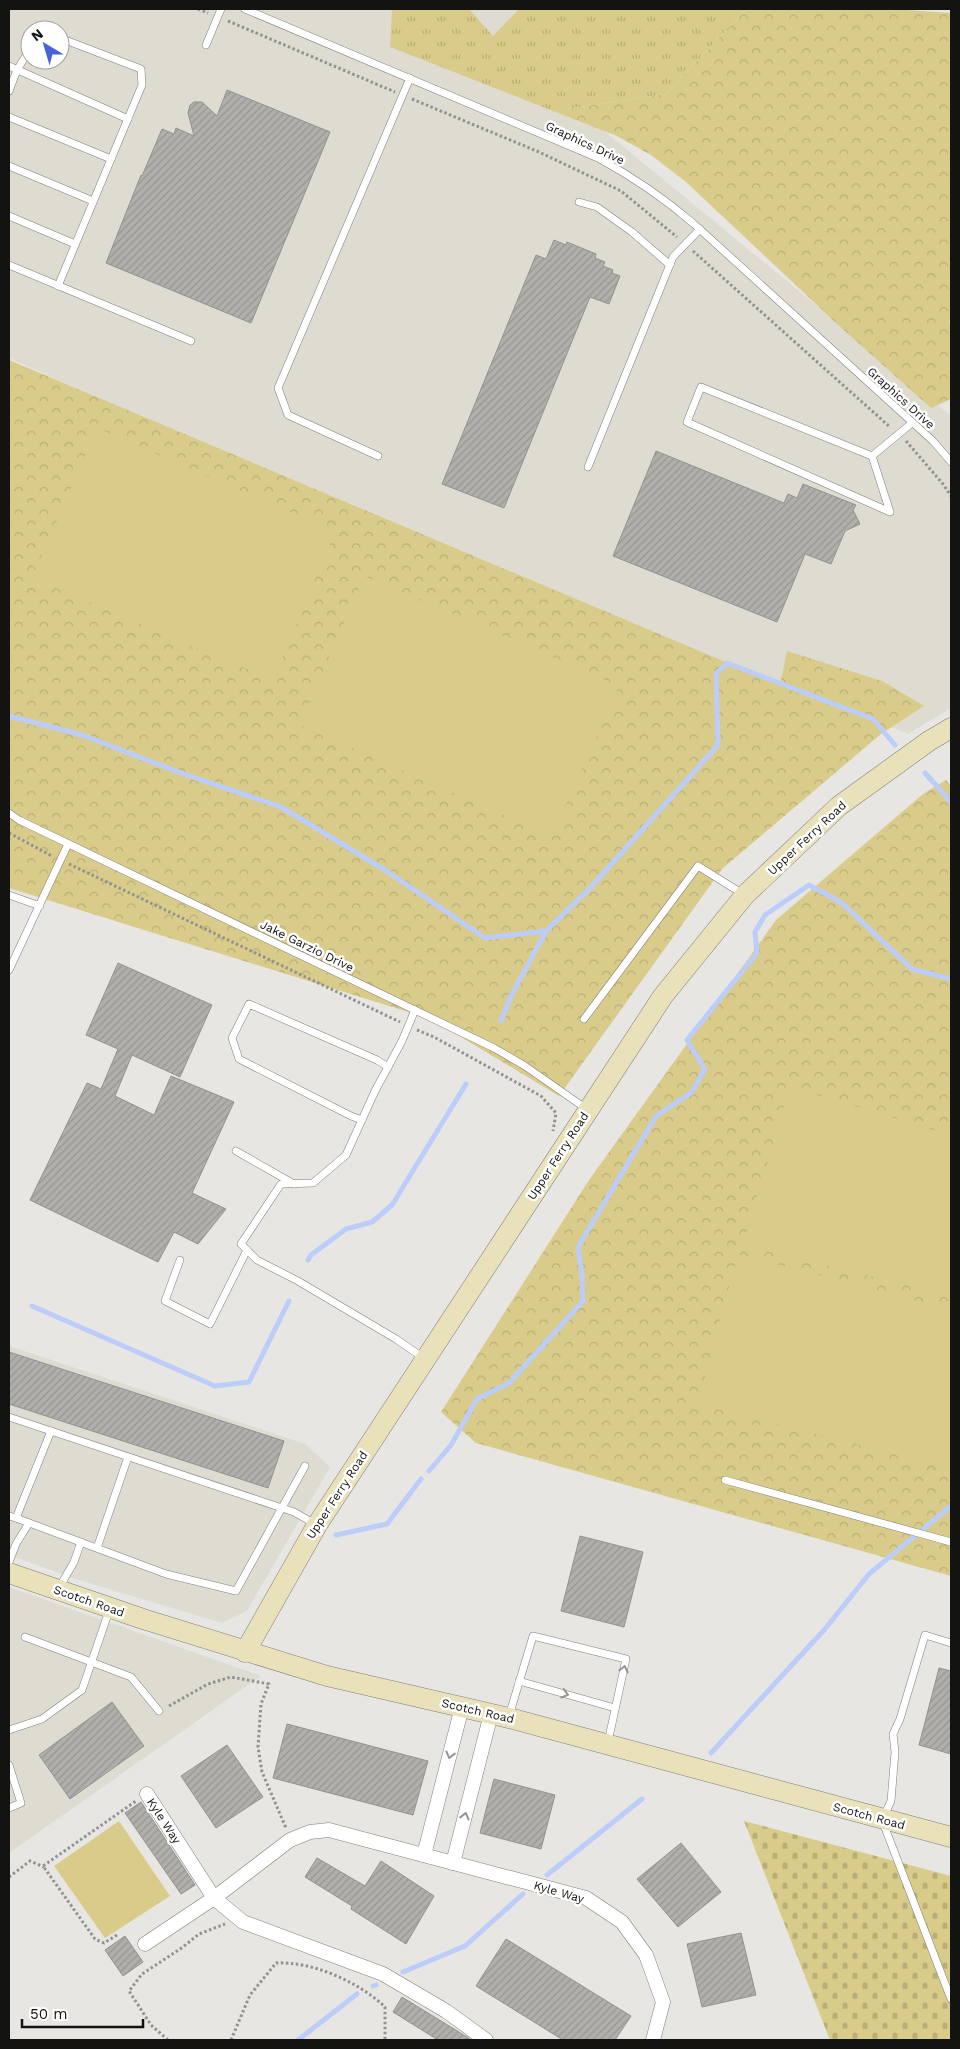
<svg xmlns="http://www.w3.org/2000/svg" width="960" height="2049" font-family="'Work Sans',sans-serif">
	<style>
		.built { fill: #dedcd1; fill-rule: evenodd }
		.grass { fill: url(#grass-tufts) }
		.forest { fill: url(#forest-crowns) }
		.cemetery { fill: url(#cemetery-stones) }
		.pitch { fill: #d9cc8a }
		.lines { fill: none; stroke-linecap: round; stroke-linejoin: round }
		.stream { stroke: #bccdfa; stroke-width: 5 }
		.building { fill: url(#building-hatch); stroke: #93928f }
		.service-casing { stroke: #7f7e7b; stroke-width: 8 }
		.minor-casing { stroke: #7f7e7b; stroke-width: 15 }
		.secondary-casing { stroke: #7f7e7b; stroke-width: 21 }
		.path { stroke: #929290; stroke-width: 3; stroke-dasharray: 2.5 2.5; stroke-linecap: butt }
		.service { stroke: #fff; stroke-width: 7 }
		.minor { stroke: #fff; stroke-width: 14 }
		.secondary { stroke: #e8e1b9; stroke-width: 20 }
		.oneway { stroke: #959594 }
		.labels { text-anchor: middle; stroke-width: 5; stroke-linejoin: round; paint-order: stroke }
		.street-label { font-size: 12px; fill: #131312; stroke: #fff }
	</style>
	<defs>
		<pattern id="grass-tufts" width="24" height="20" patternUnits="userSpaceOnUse" patternTransform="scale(1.25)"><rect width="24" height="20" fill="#d9cc8a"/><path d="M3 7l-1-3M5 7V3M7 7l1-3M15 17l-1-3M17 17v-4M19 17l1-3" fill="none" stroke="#b9ae76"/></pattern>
		<pattern id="forest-crowns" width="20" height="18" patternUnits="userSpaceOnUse" patternTransform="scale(1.25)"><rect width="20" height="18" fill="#d9cc8a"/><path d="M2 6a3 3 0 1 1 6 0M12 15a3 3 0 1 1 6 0" fill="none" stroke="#b9ae76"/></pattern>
		<pattern id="cemetery-stones" width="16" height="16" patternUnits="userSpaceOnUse" patternTransform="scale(1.25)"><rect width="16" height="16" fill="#d9cc8a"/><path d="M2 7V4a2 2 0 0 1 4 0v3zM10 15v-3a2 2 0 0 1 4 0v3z" fill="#b9ae76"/></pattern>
		<pattern id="building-hatch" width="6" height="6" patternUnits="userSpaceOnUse" patternTransform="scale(1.25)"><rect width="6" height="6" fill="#b0afac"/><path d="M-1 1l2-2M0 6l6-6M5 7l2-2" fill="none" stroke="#969693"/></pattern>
	</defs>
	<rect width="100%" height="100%" fill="#e7e6e3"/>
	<g class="built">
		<path d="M9,9H548L518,60L951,416V708L908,734L873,719L716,674L9,358ZM30,30H60V60H30Z"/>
		<path d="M9,1346L305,1444L330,1467L247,1611L222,1623L79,1580L9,1555Z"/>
		<path d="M9,1587L261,1676L9,1853Z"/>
	</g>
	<path class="grass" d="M392,9H469L493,36L519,9H746L666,94L553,111L390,47Z"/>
	<g class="forest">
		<path d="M746,9H892L951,13V315L949,322L951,325V399L931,408L835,322L686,182L651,155L617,136L553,111L666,94Z"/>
		<path d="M9,360L780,685L787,651L882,681L924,706L881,734L722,869L559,1096L431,1019L9,888Z"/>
		<path d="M946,780L951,786V1576L476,1443L441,1412L589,1180L776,920L923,794Z"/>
	</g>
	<path class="cemetery" d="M744,1821L951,1876V2040H830Z"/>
	<g class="pitch">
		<path d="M97,428L335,532L273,680L32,578Z"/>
		<path d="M364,576L619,686L552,836L300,725Z"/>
		<path d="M790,1087L951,1135V1296L743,1245Z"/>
		<path d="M738,1254L951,1310V1468L698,1404Z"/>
		<path d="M119,1821L170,1896L105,1938L54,1866Z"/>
	</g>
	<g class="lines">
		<g class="stream">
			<path d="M9,716L82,735L181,773L281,807L385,870L485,938L546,931L591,887L718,745L716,674L727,663L873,719L895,745"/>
			<path d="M925,773L951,802"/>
			<path d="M501,1021L512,994L546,931"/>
			<path d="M308,1260L311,1255L346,1229L372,1222L392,1205L466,1084"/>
			<path d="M32,1306L215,1386L249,1382L289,1301"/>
			<path d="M429,1471L451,1445L477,1399L509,1383L583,1301L582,1275L578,1247L656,1116L691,1093L705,1069L687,1040L757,953L755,932L765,915L809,885L842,903L912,969L951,979"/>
			<path d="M336,1535L387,1524L421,1479"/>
			<path d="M711,1753L825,1629L869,1574L951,1506"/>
			<path d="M547,1875L642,1799"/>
			<path d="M403,1972L465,1946L523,1894"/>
			<path d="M373,1986L376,1985"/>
			<path d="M298,2040L357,1994"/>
		</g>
	</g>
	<g class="building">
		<path d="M227,90L330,132L251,323L106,263L141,175L142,176L162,129L174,134L176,128L194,136L188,113L190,105L194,102H202L217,116Z"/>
		<path d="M554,240L566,245L567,242L596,254L595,258L605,262L603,266L613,270L612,273L620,276L609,304L590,297L504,508L442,484L536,255L546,259Z"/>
		<path d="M656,451L784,503L788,494L797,498L803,484L856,505L853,510L860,524L845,531L831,564L805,554L777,622L613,556Z"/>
		<path d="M118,963L212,1005L180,1077L132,1055L115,1096L154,1115L171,1076L234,1102L192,1193L226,1209L198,1244L174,1232L158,1262L30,1200L87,1083L101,1089L118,1049L86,1035Z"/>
		<path d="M9,1352L284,1441L268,1488L9,1404Z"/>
		<path d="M580,1536L643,1552L624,1627L561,1611Z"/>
		<path d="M939,1668L951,1671V1754L919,1745Z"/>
		<path d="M112,1702L144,1746L70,1799L39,1755Z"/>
		<path d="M287,1724L428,1761L413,1815L273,1778Z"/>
		<path d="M227,1745L263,1797L216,1828L181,1776Z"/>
		<path d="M494,1779L555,1795L541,1849L480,1833Z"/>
		<path d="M141,1802L195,1885L181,1894L125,1813Z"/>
		<path d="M681,1843L721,1892L678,1927L637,1879Z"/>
		<path d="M317,1858L365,1886L381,1861L434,1896L406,1944L351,1909L352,1906L305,1877Z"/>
		<path d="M741,1933L756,1995L702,2007L687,1944Z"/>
		<path d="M125,1936L143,1962L123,1976L105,1950Z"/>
		<path d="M506,1939L631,2016L615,2040H563L476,1986Z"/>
		<path d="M402,1997L467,2037L471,2040H438L393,2012Z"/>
	</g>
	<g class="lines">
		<g class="service-casing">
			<g id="service">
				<path d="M245,9L598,158C633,177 664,198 694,224L933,441L951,462"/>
				<path d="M206,45L221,9"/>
				<path d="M9,66L128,119"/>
				<path d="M9,91L17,70L30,49"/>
				<path d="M9,117L111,159"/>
				<path d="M9,166L93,201"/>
				<path d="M579,202L597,207L632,232L670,265"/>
				<path d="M9,216L75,244"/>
				<path d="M9,265L191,341"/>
				<path d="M58,286L142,85L141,69L60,38"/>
				<path d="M378,456L288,415L278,388L410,78"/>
				<path d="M872,456L890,512L687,422L701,387L872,456L912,423"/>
				<path d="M588,467L673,257L700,229"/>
				<path d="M9,813L19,820L494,1048L525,1066L588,1110"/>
				<path d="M9,895L40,906"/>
				<path d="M9,970L68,844"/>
				<path d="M415,1010L402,1041L375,1091L346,1155L313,1183L281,1184L241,1244L257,1260L298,1281L396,1339L425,1359"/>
				<path d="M584,1019L698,866L743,894"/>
				<path d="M362,1120L351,1116L239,1059L232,1038L249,1004L377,1060L388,1067"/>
				<path d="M236,1151L294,1184"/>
				<path d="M180,1260L165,1301L210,1324L247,1250"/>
				<path d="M9,1417L294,1512L315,1524"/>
				<path d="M725,1480L951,1542"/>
				<path d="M9,1516L16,1518L51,1431"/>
				<path d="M16,1518L166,1574L236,1591L305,1466"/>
				<path d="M97,1548L128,1457"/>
				<path d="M9,1562L16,1544L29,1523"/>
				<path d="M59,1588L74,1562L81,1542"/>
				<path d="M25,1637L131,1677L159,1711"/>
				<path d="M951,1643L925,1635L900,1719L893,1734L895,1752L891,1801L882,1820L951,1999"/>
				<path d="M519,1681L615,1708"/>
				<path d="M509,1716L533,1636L626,1659L608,1742"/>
				<path d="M9,1730L42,1719L82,1690L110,1608"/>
				<path d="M9,1765L21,1803L9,1808"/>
			</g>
		</g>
		<g class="minor-casing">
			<g id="minor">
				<path d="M147,1794L214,1898L243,1922L383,1974L446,2011L486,2040"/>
				<path d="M424,1855L462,1707"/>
				<path d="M453,1863L491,1714"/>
				<path d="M145,1944L214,1898L290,1840L310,1832L329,1830L586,1898L622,1922L646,1955L663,2002L653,2040"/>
			</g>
		</g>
		<g class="secondary-casing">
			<g id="secondary">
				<path d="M9,1573L143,1619L327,1676L509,1718L951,1837"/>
				<path d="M245,1652L317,1525L663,996L745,895L839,806L929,741L951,728"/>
			</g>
		</g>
		<g class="path">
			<path d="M198,9L208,13"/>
			<path d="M228,21L395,92"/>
			<path d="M412,99L539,152L621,191L677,237"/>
			<path d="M693,251L890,427"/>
			<path d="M906,441L943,484L951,496"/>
			<path d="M9,833L52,856"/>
			<path d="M69,864L400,1022"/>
			<path d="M417,1030L434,1037L541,1096L556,1113L553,1131"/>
			<path d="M169,1706L208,1684L231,1677L269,1684L261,1704L258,1747L262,1772L286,1828"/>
			<path d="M9,1877L30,1861L44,1867"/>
			<path d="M117,1935L104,1943L95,1939L43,1866L136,1801"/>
			<path d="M168,2040L151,2025L129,1991L142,1974L183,1947L199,1934L225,1924"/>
			<path d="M231,2040L250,1995L276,1963C312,1961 359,1982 385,2007V2040"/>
		</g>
		<use href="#service" class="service"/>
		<use href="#minor" class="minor"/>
		<use href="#secondary" class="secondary"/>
	</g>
	<defs><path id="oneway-chevron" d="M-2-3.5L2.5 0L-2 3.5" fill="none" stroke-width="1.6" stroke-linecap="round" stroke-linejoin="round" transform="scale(1.25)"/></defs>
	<g class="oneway">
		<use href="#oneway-chevron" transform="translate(624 1669) rotate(-77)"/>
		<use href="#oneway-chevron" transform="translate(565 1694) rotate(16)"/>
		<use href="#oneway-chevron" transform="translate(450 1755) rotate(104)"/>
		<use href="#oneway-chevron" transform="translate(465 1816) rotate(-76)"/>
	</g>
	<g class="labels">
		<g class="street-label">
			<text transform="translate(585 143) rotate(25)" y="4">Graphics Drive</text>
			<text transform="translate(901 398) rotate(42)" y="4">Graphics Drive</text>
			<text transform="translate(807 838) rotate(-43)" y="4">Upper Ferry Road</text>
			<text transform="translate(307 946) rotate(26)" y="4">Jake Garzio Drive</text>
			<text transform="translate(558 1156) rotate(-57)" y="4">Upper Ferry Road</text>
			<text transform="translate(337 1495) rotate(-57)" y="4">Upper Ferry Road</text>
			<text transform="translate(89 1601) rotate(19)" y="4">Scotch Road</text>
			<text transform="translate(478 1711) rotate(13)" y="4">Scotch Road</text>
			<text transform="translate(869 1816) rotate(15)" y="4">Scotch Road</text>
			<text transform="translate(164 1821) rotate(57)" y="4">Kyle Way</text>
			<text transform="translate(559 1892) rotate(16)" y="4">Kyle Way</text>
		</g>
	</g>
	<rect width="960" height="2049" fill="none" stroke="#131312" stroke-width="20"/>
	<g transform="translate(45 45) rotate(322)"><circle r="24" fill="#ffffff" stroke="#a1a1a0"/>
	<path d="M0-4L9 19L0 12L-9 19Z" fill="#4662d6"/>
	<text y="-8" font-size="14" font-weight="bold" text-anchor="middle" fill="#131312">N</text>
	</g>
	<path d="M22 2019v8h121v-8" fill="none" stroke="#131312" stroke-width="2.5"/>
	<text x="30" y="2019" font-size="15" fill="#131312" stroke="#ffffff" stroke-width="4" paint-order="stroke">50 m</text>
</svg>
